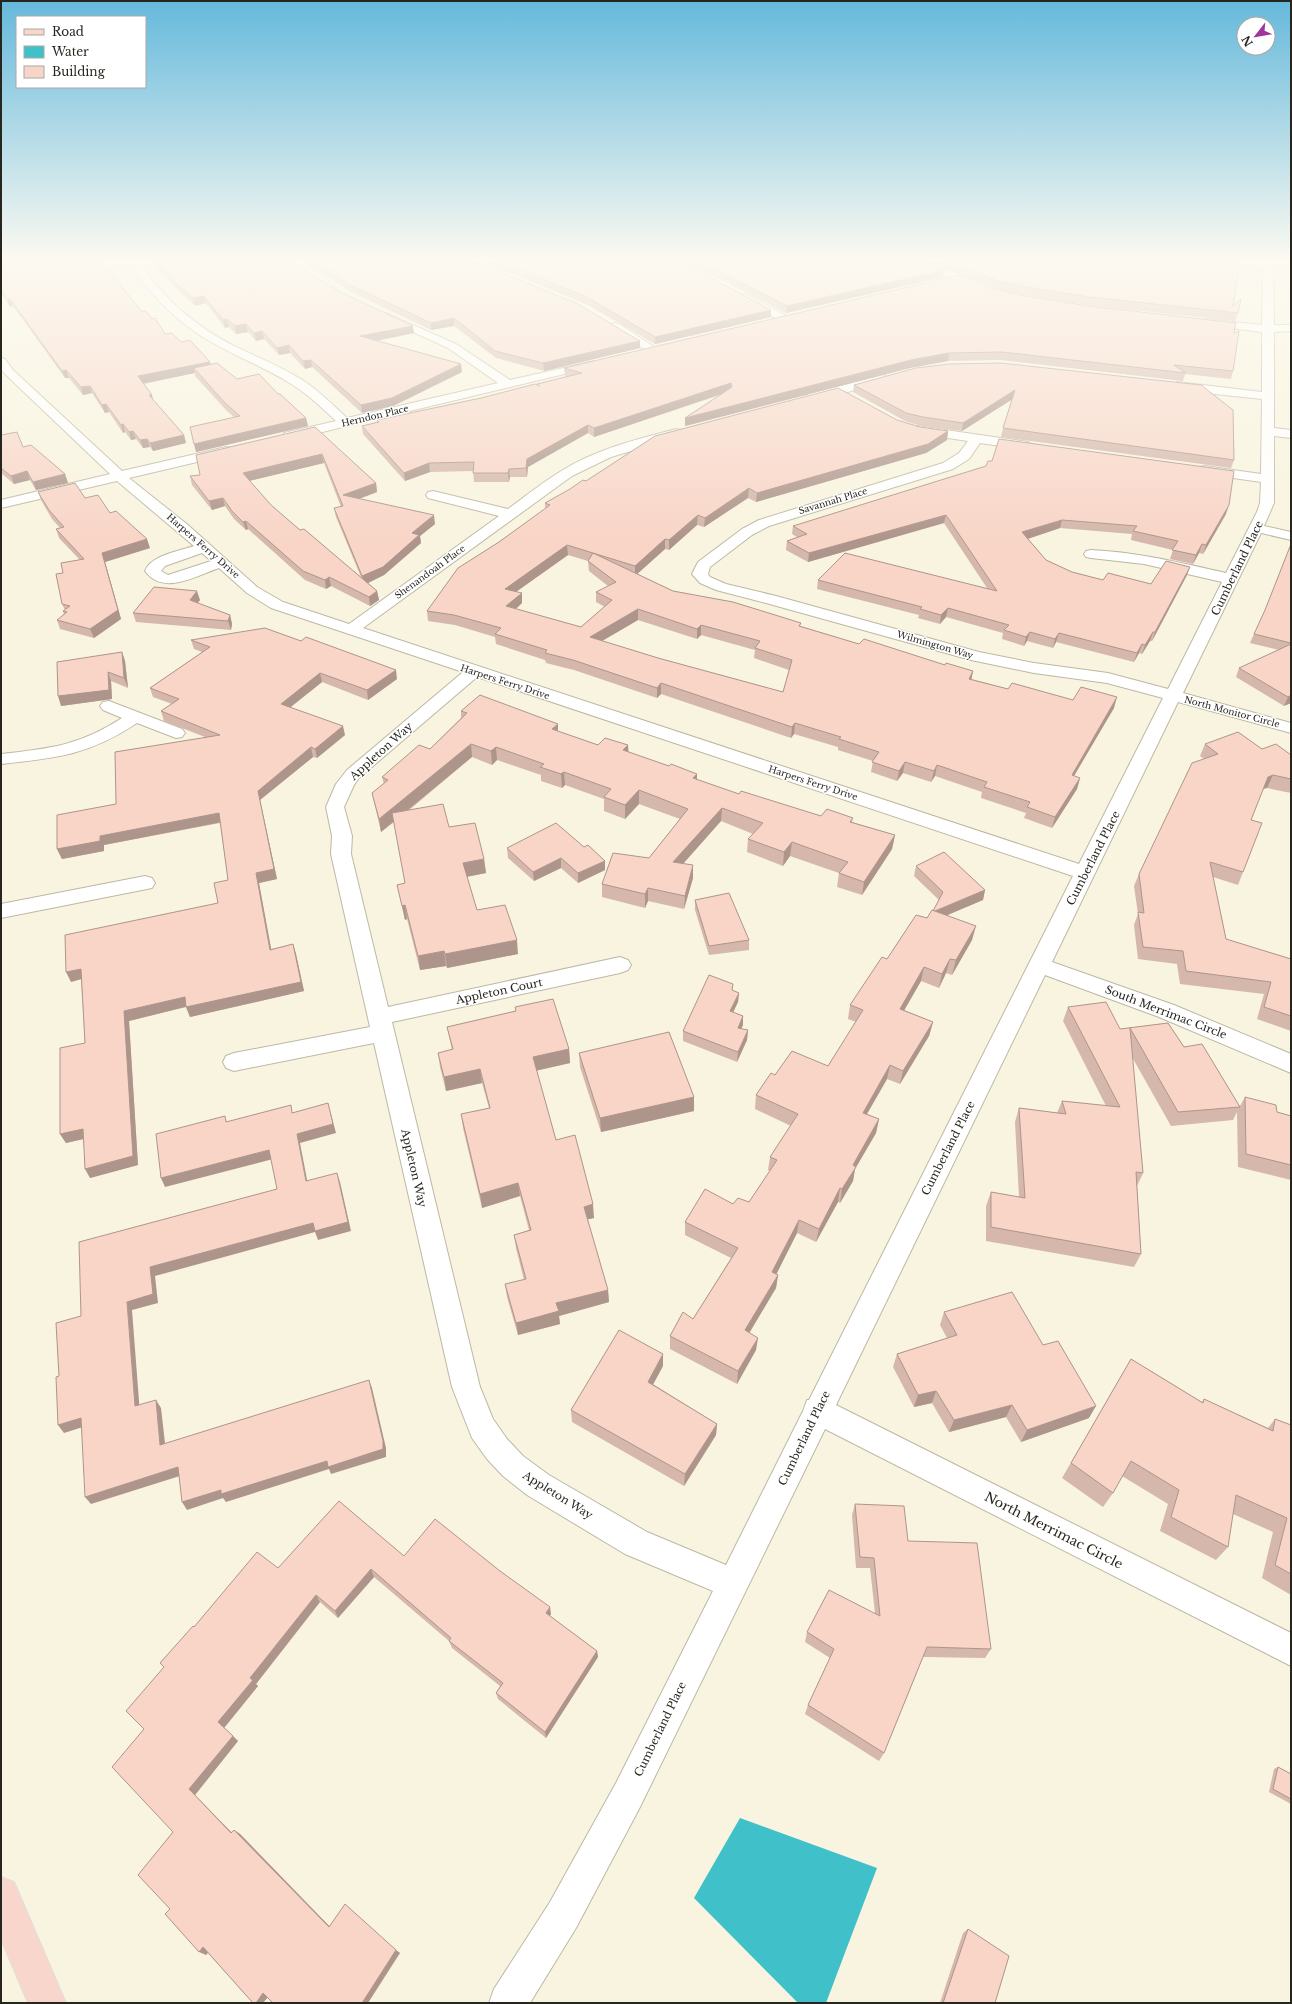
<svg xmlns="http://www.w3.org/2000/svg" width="1292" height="2004" font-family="'Libre Baskerville',serif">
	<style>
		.water { fill: #40c1c9 }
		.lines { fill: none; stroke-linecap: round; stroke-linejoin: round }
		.minor-casing { stroke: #bcb8a4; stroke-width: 2 }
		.major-casing { stroke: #e1e1e0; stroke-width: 2 }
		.minor { fill: #fff; fill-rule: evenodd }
		.major { fill: #f8d6cc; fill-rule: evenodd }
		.wall { fill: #d5b7ab; fill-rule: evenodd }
		.shaded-wall { fill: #ae958b }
		.building { fill: #f8d5c7; stroke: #ae958b; fill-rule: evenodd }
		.labels { text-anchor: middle; stroke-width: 3; stroke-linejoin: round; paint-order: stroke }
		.far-street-label { font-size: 9px; fill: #27261e; stroke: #fff }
		.street-label { font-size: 11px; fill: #27261e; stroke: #fff }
		.near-street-label { font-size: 13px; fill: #27261e; stroke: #fff }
	</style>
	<rect width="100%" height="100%" fill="#f9f4df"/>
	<path class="water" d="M740,1818L877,1868L826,2003H798L694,1898Z"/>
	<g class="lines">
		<g class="minor-casing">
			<g id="minor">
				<path d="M10,261H31L26,264L1,268V262Z"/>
				<path d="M128,261H138C162,297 194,325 232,345C255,356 279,366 301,379C318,390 333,405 347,418L498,383L448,348L382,318L381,316L386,313L456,344L510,380L594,361L600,364L598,366L289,440L283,436L284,433L336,421C322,408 308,394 291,384C260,364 225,353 195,332C167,312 146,289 128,261Z"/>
				<path d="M291,261H302L336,288L331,291L327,290Z"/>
				<path d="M910,261H923L987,285L988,287L983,290L979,289L911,263Z"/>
				<path d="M1215,261H1273L1274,325H1291V331L1274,332V428L1291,430V438L1274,436V503L1264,526L1291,532V540L1261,533L1183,693L1291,723V733L1178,702L1052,962L1174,1005L1291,1054V1073L1159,1017L1045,975L836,1405L1291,1633V1666L825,1429L640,1807L576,1928L530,2003H489L494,1989L550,1902L616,1783L713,1591L625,1554L527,1495L503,1476L487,1459L472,1438L452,1387L374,1043L234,1071L226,1068L223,1062L226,1056L234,1053L370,1027L331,854L332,836L326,807L336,784L347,770L463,672L271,608L247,593L219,568C196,576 163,596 145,571C151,555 180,551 194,546L117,481L1,508V500L110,474L5,374L1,369V358L5,359L13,370L122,471L226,447L231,448L233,451L231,454L129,478L188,525L257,587L283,602L349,624L499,516L428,498L426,495L428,492L433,491L508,509C526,496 544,481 563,470C597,449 638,439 676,429L681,430L682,433L681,436L611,457L572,476L363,628L1079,864L1163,698L1107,683L1034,673L971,660L766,603L716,590L700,583L692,574L698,562L742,529L759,520L943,463L959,453L968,441L914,433L912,430L914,427L918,426L1028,442L1034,446L1033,449L1028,450L980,443L969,459L953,469L769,526L752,535L710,567L708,574L710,577L726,584L776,596L979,652L1034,663L1108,673L1168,689L1222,582L1144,564L1091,558L1086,557L1084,554L1086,551L1091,550C1137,552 1181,563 1226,573L1257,512L1260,503L1261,482L1205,474L1200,473L1198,470L1200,467L1205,466L1261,474L1262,399L1177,390L1171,386L1177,382L1262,392V332L1206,325L1201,322L1206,319L1262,325L1263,268L1220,264ZM202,553L211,561L168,575L161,571L165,566ZM477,677L1073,876L809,1400H807L803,1411L726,1565L647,1532L549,1475L523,1456L507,1439L493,1419L480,1387L392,1022L620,973L628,970L631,965L628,960L620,957L388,1007L351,854L352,836L344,807L354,785L359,778Z"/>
				<path d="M745,294L789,317L790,319L789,321H781L741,299L740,297Z"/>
				<path d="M615,323L619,324L659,350L657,352H649L611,328L609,326L611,324Z"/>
				<path d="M883,375L889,379L887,382L812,401L806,397L808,394Z"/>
				<path d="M109,701L182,729L185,733L182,737L176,738L137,723C89,755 57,758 1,764V754C52,748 78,746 122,718L103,710L100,706L103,702Z"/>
				<path d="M145,876L152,878L155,883L152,888L1,918V904Z"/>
			</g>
		</g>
		<g class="major-casing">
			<path id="major" d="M1,1877L14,1882L66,2003H28L1,1939Z"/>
		</g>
		<use href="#minor" class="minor"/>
		<use href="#major" class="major"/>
	</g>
	<g class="wall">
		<path d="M151,261H295L306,270L338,291L414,333L376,341L462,372L393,406L362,413L312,367L305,369L290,353L279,355L264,339L256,341L248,332L236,334L229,327L225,328L206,303L195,306L179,291Z"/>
		<path d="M303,261H472L640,348L544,371L496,358L454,326L431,330L351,292Z"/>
		<path d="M480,261H669L771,310V317L655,344L586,304Z"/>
		<path d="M676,261H924L944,270L943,277L786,313L724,281Z"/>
		<path d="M926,261H1206L1238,313L1235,321L1087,305L1024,295L1000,290Z"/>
		<path d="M1,268L142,312L152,319L165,334L181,342L210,362L211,365L237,379L278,394L306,418L308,426L196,452L234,417L227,411L195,376V373L144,384L154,401L184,435L186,443L153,451L150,447L143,448L136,439L131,440L125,432L123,433L109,412L105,413L92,393L83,395L69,378H65L13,306L10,307L1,292Z"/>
		<path d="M994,289L1025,296L1234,333L1233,371L1231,379L1185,374L1183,381L1000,360L948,361L910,368L685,426V418L723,394L594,437L588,433L528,467L527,477H510L509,482H474L473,471L430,472L405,481L363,434L362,426L377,422V420L481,398L537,385V384L567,376H565L564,368Z"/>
		<path d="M916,368L1234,460L1231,468L1001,437L1003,428L1013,399L962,431L921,426L905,421L853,392L854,385Z"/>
		<path d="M897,420L920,427L948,431L947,440L926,453L756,502L748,498L704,527L697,525L669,550L665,549L637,574L673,591L801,623L800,626L859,644L945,665L973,671L971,679L1008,689L1114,708L1074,776L1080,778L1077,789L1052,828L1024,818L1026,813L981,798L982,792L935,776L931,782L903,773L897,781L871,772L873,761L838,750V747L794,734L791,738L661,694L657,698L574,670L546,663L545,660L496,644L495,637L455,625L428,621L427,611L499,542L545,509V503L586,481ZM568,555L588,561L589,571L608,586L596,592V602L605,607L581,627L516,609L522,603V593L516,592ZM638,620L697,639L701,635L755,650L754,658L789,670L783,692L658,658L602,641Z"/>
		<path d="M315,427L376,483L377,492L359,499L435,524L420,536L421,543L384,575L368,583L377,591L379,600L370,606L331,586L326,589L305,580L248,529L246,530L234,519L225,506L212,510L192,485L190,476L200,475ZM324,463L341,507L334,508L336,517L361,577L300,530L271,505L249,481Z"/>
		<path d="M1,435L23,447L65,474L68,483L36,490L30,480L14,484L1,473Z"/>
		<path d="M986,466L1226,514L1203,554L1199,553L1193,564L1170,559L1173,550L1131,540L1132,534L1060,528L1028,539L1046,560L1072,572L1103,580L1151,584L1187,575L1152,641H1150L1142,654L1139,653L1134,662L1056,642L1053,648L1027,641L1024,646L1002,639L1003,633L946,617L940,624L918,618L919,615L817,589L818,580L987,588L944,523L808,562L786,550L787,541L797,537L792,534L793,526Z"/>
		<path d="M38,492L85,498L110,513L150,548L105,562L121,619L94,638L60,629L57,620L64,615L63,611L65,610L62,604L63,573L80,560L59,538L56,529L60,528L52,519L41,500Z"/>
		<path d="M1291,544V703L1284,706L1236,677L1239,668L1279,650L1250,643L1254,634L1265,612Z"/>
		<path d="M200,600L198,603L230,615L232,624L231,630L136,622L133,613Z"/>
		<path d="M191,640L397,679L368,700L322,682L291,707L345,735L317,758L313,757L260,800L277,879L259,883L271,949L293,944L296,954L304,991L190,1017L186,1007L129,1021L138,1165L90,1178L83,1139L66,1143L60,1134L85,1043L81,979L71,982L218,903L228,880L220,823L104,845V851L62,859L57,849L116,804L205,737L164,721L161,711L172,704L153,697L150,688L202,652L194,649Z"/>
		<path d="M122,652L125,661L128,688L111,681L112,699L61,706Z"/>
		<path d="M461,711L558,731L598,745H628V752L697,780L739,794L821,816L853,818L852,822L895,835L892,849L862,895L837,887L839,873L790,856L783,866L747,852L748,839L753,834L721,821L683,864L693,878L684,909L648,901L645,908L602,897V884L649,858L680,819L639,804L625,819L604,811V799L565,785L562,788L541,781V775L497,760L492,765L472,757L408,811L449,827L484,859L486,873L467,877L477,910L518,954L447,968L446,966L420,970L407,919L405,920L397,885L405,883L394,822L381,832L372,793L384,784L382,777L430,749L461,718Z"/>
		<path d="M1205,744L1262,749L1291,755V793L1267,788L1263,789L1251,820L1243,872L1238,885L1213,877L1226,939L1291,959V1031L1257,1019L1264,994L1180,984L1177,964L1138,959L1134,925L1138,914L1134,886L1139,874L1204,759L1200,756Z"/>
		<path d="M584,847L605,861V870L578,883L561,868L534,881L508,858L507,848Z"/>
		<path d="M916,866L985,890L983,900L946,915L972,940L952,975L946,973L939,988L921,981L904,1010L933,1022L929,1036L900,1084L887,1079L867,1114L879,1119L876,1133L855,1169L853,1181L840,1203L838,1202L816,1242L797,1233L776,1274L778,1275L776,1288L749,1332L756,1350L737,1384L670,1349V1336L693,1319L731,1258L685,1235V1222L733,1204L749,1202L770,1171L768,1170L770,1157L791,1126L755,1109L756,1095L775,1075L828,1066L856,1022L848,1019L850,1005L887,959L927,918L933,911L939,900L914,876Z"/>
		<path d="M695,900L749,940V950L709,955L695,910Z"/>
		<path d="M732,990L739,993L738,1002L733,1012L743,1016V1025L741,1029L748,1030L747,1040L737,1062L683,1041V1031Z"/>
		<path d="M515,1007L569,1049L570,1063L536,1071L556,1140L594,1218L587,1219L608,1290L609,1302L559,1316L560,1324L518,1335L507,1297L505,1284L524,1280L516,1248L514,1235L529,1230L520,1196L482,1208L463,1128L461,1114L489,1108L482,1083L446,1091L440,1067L438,1053L452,1050L447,1027L515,1011Z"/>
		<path d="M1068,1007L1120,1029L1168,1023L1184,1047L1240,1106L1245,1097L1277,1112L1291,1116V1180L1238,1167L1237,1112L1233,1120L1171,1126L1132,1057L1143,1173L1137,1186L1141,1254L1134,1267L986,1241V1206L991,1192L1019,1197L1015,1122L1019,1108L1057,1113L1062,1101L1106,1106L1063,1021Z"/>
		<path d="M579,1053L694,1111L601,1132L580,1067Z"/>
		<path d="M944,1312L1043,1345L1089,1418L1021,1442L1006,1417L949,1432L932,1403L914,1407L893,1367L897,1354L947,1338L940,1325Z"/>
		<path d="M1131,1359L1202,1402L1204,1399L1268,1428L1275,1419L1291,1425V1595L1262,1578L1273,1532L1233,1514L1228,1547L1216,1560L1160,1531L1168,1504L1122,1476L1113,1493L1103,1507L1062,1478Z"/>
		<path d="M663,1366L653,1384L717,1424L716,1435L684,1486L572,1422L571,1410Z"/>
		<path d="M855,1504L908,1541L991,1649L985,1658L923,1657L884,1753L879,1761L805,1714L808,1705L830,1658L805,1642L807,1632L875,1613L870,1568H856L852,1515Z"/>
		<path d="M404,1556L551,1614L550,1616L597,1651L598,1657L546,1738L498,1699L496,1693L500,1686L452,1648L449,1641L374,1577L338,1618L320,1602L256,1684L258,1686L224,1728L238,1741L195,1795L231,1833L234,1830L240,1834L330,1927L400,1953L267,1997L263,2003H253L208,1953L206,1955L170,1909L173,1832L144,1729L164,1667L160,1663L194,1627L278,1568Z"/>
		<path d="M1278,1767L1291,1774V1804L1269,1792L1274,1769Z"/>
		<path d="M968,1929L995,2003H940L963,1933Z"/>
	</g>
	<g class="shaded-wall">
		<path d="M944,270L943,277L786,313L787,306Z"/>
		<path d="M204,296L206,303L195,306L193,298Z"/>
		<path d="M10,299L13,306L10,307L7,300Z"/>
		<path d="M771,310V317L655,344V337Z"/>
		<path d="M454,318V326L431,330V323Z"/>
		<path d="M227,319L229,327L225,328L223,320Z"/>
		<path d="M246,324L248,332L236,334L235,326Z"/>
		<path d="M413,326L414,333L361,344L360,336Z"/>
		<path d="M262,331L264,339L256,341L254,333Z"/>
		<path d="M640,341V348L544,371L543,363Z"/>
		<path d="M289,345L290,353L279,355L277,348Z"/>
		<path d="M949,353L948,361L910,368L685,426V418L911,360Z"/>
		<path d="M311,360L312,367L305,369L303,361Z"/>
		<path d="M210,362L212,370L194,368L195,373L140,384L138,376Z"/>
		<path d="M461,364L462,372L393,406L362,413L361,405Z"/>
		<path d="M66,370L69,378H65L62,371Z"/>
		<path d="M731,383L730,391L594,437V428Z"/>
		<path d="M90,386L92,393L83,395L81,387Z"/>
		<path d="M1015,390L1014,398L962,431L963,423Z"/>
		<path d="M149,395H152L154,403Z"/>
		<path d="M106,404L109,412L105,413L102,405Z"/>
		<path d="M306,418L308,426L196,452L194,444Z"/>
		<path d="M123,424L125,432L123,433L121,425Z"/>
		<path d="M588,425V433L528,467L527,477L526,468L527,459Z"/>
		<path d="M133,431L136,439L131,440L129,432Z"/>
		<path d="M948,431L947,440L926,453L756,502L757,493Z"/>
		<path d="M184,435L186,443L153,451L150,443Z"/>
		<path d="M147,439L150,447L143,448L140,440Z"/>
		<path d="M322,454L324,463L245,482L243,473Z"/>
		<path d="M429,463L430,472L405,481L404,473Z"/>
		<path d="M509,469L510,477L509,482L508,473Z"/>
		<path d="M27,471L30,480L14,484L11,476Z"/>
		<path d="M65,474L68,483L36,490L33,482Z"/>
		<path d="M376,483L377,492L345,504L343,495Z"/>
		<path d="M749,488L748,498L704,527L705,518Z"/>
		<path d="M223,498L225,506L212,510L209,501Z"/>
		<path d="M1229,505L1226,514L1203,554L1206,545Z"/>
		<path d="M434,515L435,524L420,536L421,543L384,575L364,585L362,576L412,533Z"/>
		<path d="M698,515L697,525L669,550V540Z"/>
		<path d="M946,515L944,523L808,562L809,553Z"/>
		<path d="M1062,520L1060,528L1021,541L1022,532Z"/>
		<path d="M246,521L248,529L246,530L243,522Z"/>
		<path d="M147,539L150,548L105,562L121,619L94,638L90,629L102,553Z"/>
		<path d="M665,539V549L635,576V566Z"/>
		<path d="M1202,544L1199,553L1193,564L1196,555Z"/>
		<path d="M567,545L568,555L506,599L505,589Z"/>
		<path d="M1190,567L1187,575L1152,641L1155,632Z"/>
		<path d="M329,577L331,586L326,589L325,580Z"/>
		<path d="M197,591L200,600L193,609L190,600Z"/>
		<path d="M377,591L379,600L370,606L369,597Z"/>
		<path d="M522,593V603L507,617L506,606Z"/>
		<path d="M948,608L946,617L940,624L941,615Z"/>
		<path d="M638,609V620L590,648V637Z"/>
		<path d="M230,615L232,624L231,630L228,621Z"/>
		<path d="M701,625V635L697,639V629Z"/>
		<path d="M1030,632L1027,641L1024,646L1026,637Z"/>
		<path d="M1153,632L1150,641L1142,654L1145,645Z"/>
		<path d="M1059,633L1056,642L1053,648L1055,639Z"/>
		<path d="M1142,644L1139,653L1134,662L1137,653Z"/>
		<path d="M122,652L125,661L128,688L124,678Z"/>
		<path d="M396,670L397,679L368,700L367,690Z"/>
		<path d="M973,671L971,682L969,679Z"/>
		<path d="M108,672L111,681L112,699L61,706L58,696Z"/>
		<path d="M320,673L322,682L283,713L281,704Z"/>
		<path d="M661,683V694L657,698V688Z"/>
		<path d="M1291,695V703L1284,706L1288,697Z"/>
		<path d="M1117,697L1114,708L1068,786L1072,775Z"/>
		<path d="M795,723L794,734L791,738L792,727Z"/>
		<path d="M558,724V737L552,729Z"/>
		<path d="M343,726L345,735L317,758L315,749Z"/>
		<path d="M471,744L472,757L381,832L379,819Z"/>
		<path d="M628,745L629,758L623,750Z"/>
		<path d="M311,747L313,757L260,800L277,879L259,883L273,959L270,950L256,873L258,791Z"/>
		<path d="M496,747L497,760L492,765L491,751Z"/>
		<path d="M905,762L903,773L897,781L899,771Z"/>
		<path d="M937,765L935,776L931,782L934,771Z"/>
		<path d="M564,772L565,785L562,788L561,774Z"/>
		<path d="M697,774V787L693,778Z"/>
		<path d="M1273,775L1267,788L1262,789L1268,777Z"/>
		<path d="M1080,778L1077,789L1052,828L1055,817Z"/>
		<path d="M639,790V804L625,819V805Z"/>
		<path d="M722,808L721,821L673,875V862Z"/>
		<path d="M219,813L222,822L104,845V851L62,859L57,849L100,836Z"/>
		<path d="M895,835L892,849L862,895L864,882Z"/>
		<path d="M792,842L790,856L783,866L784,852Z"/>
		<path d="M561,858V868L534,881L533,872Z"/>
		<path d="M484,859L486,873L465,877L463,863Z"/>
		<path d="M605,861V870L578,883V873Z"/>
		<path d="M693,865V878L684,909L685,896Z"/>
		<path d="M648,888V901L645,908V894Z"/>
		<path d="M985,890L983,900L929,923L931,913Z"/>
		<path d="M405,905L407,919L405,920L402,906Z"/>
		<path d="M976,926L972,940L952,975L956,960Z"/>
		<path d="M517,940L518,954L447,968L445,954Z"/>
		<path d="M293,944L296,954L304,991L190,1017L186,1007Z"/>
		<path d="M444,951L446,966L420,970L418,956Z"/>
		<path d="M950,959L946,973L939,988L942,974Z"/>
		<path d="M924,967L921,981L897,1023L900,1009Z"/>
		<path d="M81,969L85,978L71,982L66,972Z"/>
		<path d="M739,993L738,1002L729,1021L730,1011Z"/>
		<path d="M185,997L189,1006L129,1021L138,1165L90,1178L85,1169L124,1011Z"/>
		<path d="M743,1016V1025L737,1038L738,1028Z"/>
		<path d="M933,1022L929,1036L900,1084L903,1071Z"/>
		<path d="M748,1030L747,1040L737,1062L738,1052Z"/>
		<path d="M569,1049L570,1063L534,1071L533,1057Z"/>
		<path d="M890,1065L887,1079L860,1126L863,1113Z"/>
		<path d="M480,1069L482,1083L446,1091L444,1077Z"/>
		<path d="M694,1097V1111L601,1132L600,1118Z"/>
		<path d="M328,1103L336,1133L300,1143L309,1190L306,1181L297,1134Z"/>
		<path d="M879,1119L876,1133L855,1169L853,1181L840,1203L842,1189L853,1165Z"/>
		<path d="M83,1129L88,1138L66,1143L60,1134Z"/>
		<path d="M269,1150L273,1159L165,1187L161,1178Z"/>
		<path d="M337,1173L340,1182L351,1231L318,1240L315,1232L155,1276L158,1303L132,1310L140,1414L135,1406L127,1302L150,1267Z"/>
		<path d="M518,1183L520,1196L482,1208L480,1194Z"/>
		<path d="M840,1188L838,1202L816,1242L819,1229Z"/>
		<path d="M593,1204L594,1218L585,1220L584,1207Z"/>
		<path d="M799,1220L797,1233L771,1285L772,1272Z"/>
		<path d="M778,1275L776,1288L744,1342L745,1330Z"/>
		<path d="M608,1290L609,1302L559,1316L560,1324L518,1335L516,1323L556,1303Z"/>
		<path d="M758,1338L756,1350L737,1384L738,1371Z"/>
		<path d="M663,1354V1366L648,1394V1382Z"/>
		<path d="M369,1380L372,1388L386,1448V1457L331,1474L329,1469L226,1502L223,1498L187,1510L182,1502Z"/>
		<path d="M936,1391L932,1403L914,1407L918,1395Z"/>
		<path d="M156,1400L161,1408L166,1452L160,1445Z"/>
		<path d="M1012,1405L1006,1417L949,1432L954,1420Z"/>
		<path d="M1096,1406L1089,1418L1021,1442L1027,1430Z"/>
		<path d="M81,1418L86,1426L64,1433L58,1425Z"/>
		<path d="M717,1424L716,1435L684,1486L685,1474Z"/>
		<path d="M178,1467L183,1475L91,1504L85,1497Z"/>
		<path d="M371,1569L374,1577L338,1618L335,1611Z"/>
		<path d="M316,1595L320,1602L256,1684L258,1686L224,1728L218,1722L250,1678Z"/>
		<path d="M550,1607L551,1614L547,1620L546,1613Z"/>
		<path d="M597,1651L598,1657L546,1738L545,1732Z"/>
		<path d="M233,1736L238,1741L195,1795L237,1838L231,1833L189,1789Z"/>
		<path d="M234,1830L240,1834L334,1931L329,1927Z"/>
		<path d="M203,1947L209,1951L206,1955L199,1952Z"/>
		<path d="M396,1950L400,1953L368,2003H362Z"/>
		<path d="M263,1993L269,1996L263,2003H256Z"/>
	</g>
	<g class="building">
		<path d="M17,261H99L113,276L142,312L146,311L152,319L155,318L165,334L172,333L181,342L190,340L210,362L138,376L152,395H149L184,435L150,443L147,439L140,440L133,431L129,432L123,424L121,425L106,404L102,405L90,386L81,387L66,370L62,371L10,299L7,300L1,289V268Z"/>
		<path d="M156,261H295L306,270L338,291L413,326L360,336L461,364L392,398L361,405L311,360L303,361L289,345L277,348L262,331L254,333L246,324L235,326L227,319L223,320L204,296L193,298L177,284Z"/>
		<path d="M312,261H472L576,303L640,341L543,363L495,351L454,318L431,323L350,285Z"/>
		<path d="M496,261H669L715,280L771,310L655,337L585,296Z"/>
		<path d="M693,261H924L944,270L787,306L724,274Z"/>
		<path d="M945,261H1206L1240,264L1233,306L1241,299L1238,313L1089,297L1026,287L1002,282Z"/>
		<path d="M959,275L994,289L1025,296L1089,306L1236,323L1234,333L1239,331L1233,371L1174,365L1186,373L1002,352L949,353L911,360L685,418L732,387L731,383L594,428L588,425L527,459L526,468L509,469L508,473H473L474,462L429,463L404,473L362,426L379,422L377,420L481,398L535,384L540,386L537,384L582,373L564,368Z"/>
		<path d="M217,363L237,379L259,374L278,394H280L306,418L194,444L190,427L240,416L225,403L194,368Z"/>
		<path d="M1001,363L1201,385L1233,410L1234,460L1003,428L1015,390L963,423L923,417L906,413L854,385L916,368L949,364Z"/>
		<path d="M838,388L897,420L920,427L948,431L928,444L757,493L749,488L705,518L698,515L669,540L665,539L635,566L567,545L505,589L522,593L506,606L581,627L612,600L596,592L616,582L588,561L593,553L673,591L733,602L801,623L799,626L859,644L864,639L945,665L946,663L973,671L969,679L1008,689L1012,683L1073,700L1081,687L1117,697L1072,775L1080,778L1055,817L1027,807L1030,802L984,787L987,782L937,765L934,771L905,762L899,771L872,762L879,752L839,739L841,737L795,723L792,727L661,683L657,688L573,660L545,653L547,650L495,634L501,628L454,615L427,611L458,568L499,542L550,505L545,503L570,489L583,480L586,481L655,436ZM638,609L697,629L701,625L760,641L755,648L792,660L783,692L658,658L590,637Z"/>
		<path d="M315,427L376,483L343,495L434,515L412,533L419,535L383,567L362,576L334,508L343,506L322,454L243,473L271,505L300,530L304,529L377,591L369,597L329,577L325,580L303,571L246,521L243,522L232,511L223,498L209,501L190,476L200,475L196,455Z"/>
		<path d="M17,432L23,447L31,445L65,474L33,482L27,471L11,476L1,468V435Z"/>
		<path d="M999,439L1234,471L1229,505L1206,545L1202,544L1196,555L1172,550L1178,541L1133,531L1137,526L1062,520L1022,532L1046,560L1072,572L1103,580L1108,573L1151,584L1166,561L1190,567L1155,632H1153L1145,645L1142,644L1137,653L1059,633L1055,639L1030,632L1026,637L1004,630L1009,625L948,608L941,615L920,609L922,607L818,580L845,553L997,591L946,515L809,553L787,541L807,534L793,526L986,466L988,461H992Z"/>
		<path d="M75,483L85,498L98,495L110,513L116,511L147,539L102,553L118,610L90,629L57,620L67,612L63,611L70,606L62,604L56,574L63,573L61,563L84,559L56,529L64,527L49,510L38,492Z"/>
		<path d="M1291,544V643L1254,634L1265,610Z"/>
		<path d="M154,587L197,591L190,600L230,615L228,621L133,613Z"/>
		<path d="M265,628L301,641L306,637L396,670L367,690L320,673L281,704L343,726L315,749L311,747L258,791L274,869L256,873L270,950L293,944L301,982L186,1007L185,997L124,1011L133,1156L85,1169L83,1129L60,1134V1048L85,1043L81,969L66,972L65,935L218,903L214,883L228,880L219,813L100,836V841L57,849V815L116,804L115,752L220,735L161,711L179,699L150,688L210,647L191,640Z"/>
		<path d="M1291,644V695L1288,697L1239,668Z"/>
		<path d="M122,652L124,678L108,672L109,690L58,696L57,662Z"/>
		<path d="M480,695L558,724L552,729L598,745L605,738L628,745L623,750L669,766L671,764L697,774L693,778L739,794L741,791L821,816L827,809L853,818L850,822L895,835L864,882L839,873L848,862L792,842L784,852L748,839L763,823L722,808L673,862L693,865L685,896L648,888L645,894L602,884L613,853L649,858L688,809L639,790L625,805L604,797L611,789L564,772L561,774L540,767L544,764L496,747L491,751L471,744L379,819L372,793L388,780L382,777L419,745L430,749L467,713L461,711Z"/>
		<path d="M1238,732L1262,749L1276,744L1291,755V779L1273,775L1268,777L1251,820L1262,823L1243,872L1210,862L1226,939L1291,959V1016L1264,1007L1271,982L1186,971L1183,951L1143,947L1138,912L1144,913L1139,874L1192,763L1218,754L1205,744Z"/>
		<path d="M443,804L449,827L475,823L484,859L463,863L477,910L505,905L517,940L445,954L444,951L418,956L405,905L402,906L397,885L405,883L392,813Z"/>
		<path d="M556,823L584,847L588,845L605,861L578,873L561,858L533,872L507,848Z"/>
		<path d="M944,852L985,890L935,911H933L943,892L916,866Z"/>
		<path d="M729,893L749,940L709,946L695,900Z"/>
		<path d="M932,910L976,926L956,960L950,959L942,974L924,967L900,1009L933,1022L903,1071L890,1065L863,1113L879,1119L853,1165L856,1167L842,1189L840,1188L819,1229L799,1220L772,1272L778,1275L745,1330L758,1338L738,1371L670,1336L683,1312L693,1319L738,1248L685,1222L705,1189L733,1204L738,1198L749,1202L777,1160L770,1157L798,1114L756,1095L771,1073L775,1075L792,1051L828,1066L863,1010L850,1005L882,957L887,959L916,915L927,918Z"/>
		<path d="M709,975L733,984L732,990L739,993L730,1011L743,1016L738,1028L748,1030L738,1052L683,1031Z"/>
		<path d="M553,999L569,1049L533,1057L556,1140L575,1135L593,1204L584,1207L608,1290L556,1303L559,1311L516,1323L505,1284L526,1279L514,1235L531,1230L518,1183L480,1194L461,1114L490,1108L480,1069L444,1077L438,1053L453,1049L447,1027L516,1011L515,1007Z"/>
		<path d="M1106,1002L1120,1029L1168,1023L1184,1047L1202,1044L1240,1107L1178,1112L1130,1028L1143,1173L1136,1172L1141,1254L991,1227V1192L1025,1198L1019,1108L1066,1114L1062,1101L1120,1107L1068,1007Z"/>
		<path d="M669,1032L694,1097L600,1118L579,1053Z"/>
		<path d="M1245,1097L1276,1105L1277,1112L1291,1116V1165L1246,1154Z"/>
		<path d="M328,1103L333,1124L297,1134L306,1181L337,1173L348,1222L315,1231L313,1223L150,1267L153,1294L127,1302L135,1406L156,1400L160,1445L369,1380L383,1441V1449L328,1467L327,1461L221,1494V1490L182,1502L178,1467L85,1497L81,1418L58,1425L56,1377L59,1376L56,1323L81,1316L79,1242L277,1189L269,1150L161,1178L156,1134L225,1116L226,1122L291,1105L292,1113Z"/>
		<path d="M1012,1292L1043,1345L1058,1341L1096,1406L1027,1430L1012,1405L954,1420L936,1391L918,1395L897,1354L957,1335L944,1312Z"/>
		<path d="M619,1330L663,1354L648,1382L717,1424L685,1474L571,1410Z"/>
		<path d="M1131,1359L1203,1403L1204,1399L1273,1431L1275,1419L1291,1425V1574L1275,1565L1287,1518L1236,1495L1228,1547L1171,1517L1179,1490L1131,1461L1113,1493L1071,1463Z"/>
		<path d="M339,1501L404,1556L435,1519L500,1571L550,1607L546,1613L597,1651L545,1732L496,1693L503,1683L449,1641L451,1638L371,1569L335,1611L316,1595L250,1678L253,1680L218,1722L233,1736L189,1789L231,1833L234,1830L329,1927L345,1904L396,1950L362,2003H273L263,1993L256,2003H253L203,1947L199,1952L165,1914L170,1909L138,1875L173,1832L112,1767L144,1729L126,1711L164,1667L160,1663L193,1626L194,1627L257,1552L278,1568Z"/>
		<path d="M855,1504L904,1506L908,1541L977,1543L991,1649L927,1647L884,1753L808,1705L834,1649L807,1632L829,1590L880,1616L874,1558L860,1557Z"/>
		<path d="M1278,1767L1291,1774V1799L1273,1789Z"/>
		<path d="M968,1929L1009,1956L995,2003H943Z"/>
	</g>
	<linearGradient id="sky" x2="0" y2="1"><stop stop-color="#65b9dc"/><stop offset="0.48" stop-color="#fcfaf1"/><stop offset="1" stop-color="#fcfaf1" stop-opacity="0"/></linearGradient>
	<rect width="1292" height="541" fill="url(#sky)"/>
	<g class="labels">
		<g class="far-street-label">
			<text transform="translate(375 416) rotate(-13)" y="3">Herndon Place</text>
			<text transform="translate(833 501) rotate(-17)" y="3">Savannah Place</text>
			<text transform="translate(203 546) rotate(41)" y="3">Harpers Ferry Drive</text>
			<text transform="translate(430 572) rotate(-36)" y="3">Shenandoah Place</text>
			<text transform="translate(935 645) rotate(16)" y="3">Wilmington Way</text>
			<text transform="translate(505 682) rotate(18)" y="3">Harpers Ferry Drive</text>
			<text transform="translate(1232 712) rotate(15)" y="3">North Monitor Circle</text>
			<text transform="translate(813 783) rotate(18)" y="3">Harpers Ferry Drive</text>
		</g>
		<g class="street-label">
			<text transform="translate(1237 568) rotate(-64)" y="4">Cumberland Place</text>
			<text transform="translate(381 751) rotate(-42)" y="4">Appleton Way</text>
			<text transform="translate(1093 858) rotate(-63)" y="4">Cumberland Place</text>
			<text transform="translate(499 991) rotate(-12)" y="4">Appleton Court</text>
			<text transform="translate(1166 1012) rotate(21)" y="4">South Merrimac Circle</text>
			<text transform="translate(948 1148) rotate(-63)" y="4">Cumberland Place</text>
			<text transform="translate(414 1168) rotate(77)" y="4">Appleton Way</text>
			<text transform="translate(804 1438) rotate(-64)" y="4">Cumberland Place</text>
			<text transform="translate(558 1495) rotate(32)" y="4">Appleton Way</text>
			<text transform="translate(660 1729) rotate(-64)" y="4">Cumberland Place</text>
		</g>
		<g class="near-street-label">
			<text transform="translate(1054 1530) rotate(27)" y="5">North Merrimac Circle</text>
		</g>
	</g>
	<rect width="1292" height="2004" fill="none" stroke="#27261e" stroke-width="4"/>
	<rect x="16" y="16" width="130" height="72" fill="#ffffff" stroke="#a9a8a5"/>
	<rect x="24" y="29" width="20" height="6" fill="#f8d6cc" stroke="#a9a8a5"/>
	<text x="52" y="36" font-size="12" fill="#27261e">Road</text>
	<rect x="24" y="46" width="20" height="12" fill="#40c1c9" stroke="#a9a8a5"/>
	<text x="52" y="56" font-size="12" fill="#27261e">Water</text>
	<rect x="24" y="66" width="20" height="12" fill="#f8d5c7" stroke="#a9a8a5"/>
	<text x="52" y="76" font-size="12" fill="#27261e">Building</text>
	<g transform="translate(1256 36) rotate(239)"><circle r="19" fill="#ffffff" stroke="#a9a8a5"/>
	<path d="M0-3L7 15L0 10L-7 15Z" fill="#9d379c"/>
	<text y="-6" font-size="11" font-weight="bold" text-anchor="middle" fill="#27261e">N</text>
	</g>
</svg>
